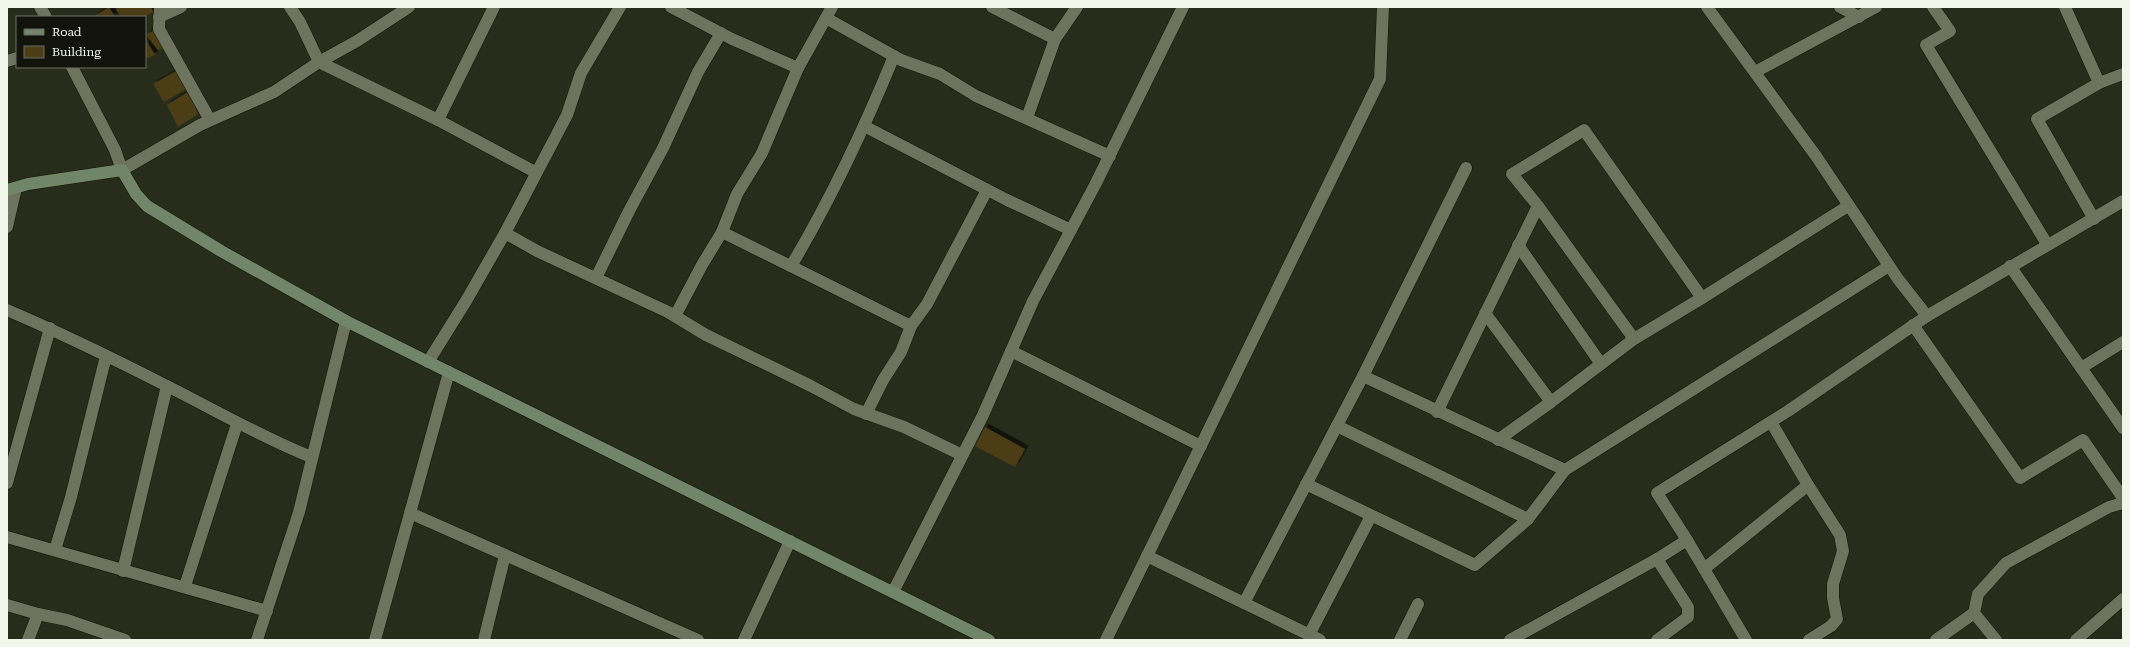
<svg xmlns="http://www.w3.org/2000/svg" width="2130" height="647" font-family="'Roboto Serif',serif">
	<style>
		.building { fill: #4b3e17; filter: url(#shadow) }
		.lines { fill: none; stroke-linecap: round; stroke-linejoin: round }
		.street-casing { stroke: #111505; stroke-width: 13 }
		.secondary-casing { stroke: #111505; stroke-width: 13 }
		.street { stroke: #6d735e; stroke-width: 12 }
		.secondary { stroke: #718669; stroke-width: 12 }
	</style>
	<defs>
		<filter id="shadow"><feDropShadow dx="3.5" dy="-3.5" stdDeviation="0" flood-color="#0009"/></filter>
	</defs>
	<rect width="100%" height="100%" fill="#282d1b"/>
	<g class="building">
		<path d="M109,7L115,17H93Z"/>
		<path d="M120,7H151L153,12L144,17H121L116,9Z"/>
		<path d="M154,30L164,48L158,50L146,35Z"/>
		<path d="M145,38L155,55L145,59Z"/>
		<path d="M176,71L186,89L164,102L153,84Z"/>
		<path d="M189,91L198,114L178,127L167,105Z"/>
		<path d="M985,427L1025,449L1015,467L975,446Z"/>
	</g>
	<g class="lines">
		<g class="street-casing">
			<g id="street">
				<path d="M40,7L46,17"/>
				<path d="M160,7L159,29L210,120"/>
				<path d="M671,7L732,39L798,68"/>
				<path d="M992,7L1055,39"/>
				<path d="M1707,7L1816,156L1898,279L1927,316"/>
				<path d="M1840,7L1859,17"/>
				<path d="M1933,7L1950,31L1926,45L2047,244"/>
				<path d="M2065,7L2099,83"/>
				<path d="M159,17L181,7"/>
				<path d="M826,18L901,60L940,74L976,96L1110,156"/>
				<path d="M7,61L17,58"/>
				<path d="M319,62L438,120L535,172"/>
				<path d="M319,62L357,41L409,7"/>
				<path d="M72,67L115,150L122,170L200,125L274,92L319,62L300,22L290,7"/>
				<path d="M1755,72L1876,7"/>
				<path d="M1027,118L1055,39L1077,7"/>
				<path d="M438,120L494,7"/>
				<path d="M864,126L1007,200L1071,230"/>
				<path d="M2094,219L2037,119L2099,83L2123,74"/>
				<path d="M7,227L16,188"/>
				<path d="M722,232L911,326"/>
				<path d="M505,233L537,251L668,312L706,335L811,386L854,409L904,427L962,455"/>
				<path d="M1518,245L1601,364"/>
				<path d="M791,266C831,199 864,129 894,56"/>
				<path d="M2010,266L2123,428"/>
				<path d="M596,278L629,211L663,148L698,72L721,33"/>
				<path d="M7,310C61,333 114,359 167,386C215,410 261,437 311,457"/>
				<path d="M1485,313L1551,402"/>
				<path d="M675,316L702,265L722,232L737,194L762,153L798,68L832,7"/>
				<path d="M1913,325L2020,478L2083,440L2123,498"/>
				<path d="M1634,339L1538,206L1512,174L1584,130L1702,298"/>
				<path d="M1011,351L1201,446"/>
				<path d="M428,362L466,301L505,233L567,115L581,73L620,7"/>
				<path d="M2081,368L2123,342"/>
				<path d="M1363,376L1565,470"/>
				<path d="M1437,412L1538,206"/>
				<path d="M866,414L883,380L901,352L911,326L927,304L987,190"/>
				<path d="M1337,426L1528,519"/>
				<path d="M1498,440L1551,402L1634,339L1702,298L1848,206"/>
				<path d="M7,483L50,328"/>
				<path d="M1306,484L1475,565L1528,519L1565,470L1889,266"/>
				<path d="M1808,485L1840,535L1843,551L1833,584V598L1837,619L1831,626L1809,640"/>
				<path d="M410,513L698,640"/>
				<path d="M7,537L267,611"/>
				<path d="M1687,540L1746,640"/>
				<path d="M55,550L71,497L106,356"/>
				<path d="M1147,556L1320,640"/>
				<path d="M1657,559L1688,607V617L1657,640"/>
				<path d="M1704,569L1808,485L1771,422"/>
				<path d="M123,571L167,386"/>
				<path d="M185,586L237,424"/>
				<path d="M893,592L983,415L1033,301L1095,185L1183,7"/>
				<path d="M1244,603L1363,376L1466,168"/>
				<path d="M7,605L38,614L67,620L125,640"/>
				<path d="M1309,635L1371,516"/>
				<path d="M28,640L38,614"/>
				<path d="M257,640L299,512L346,321"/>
				<path d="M375,640L449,372"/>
				<path d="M484,640L505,555"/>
				<path d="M744,640L790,541"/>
				<path d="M1106,640L1380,79L1383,7"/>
				<path d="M1400,640L1418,604"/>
				<path d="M1510,640L1657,559L1687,540L1657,493L1788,411L1927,316L2123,201"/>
				<path d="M1936,640L1974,613"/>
				<path d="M1996,640L1974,613L1978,594L2006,563L2109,507L2123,503"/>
				<path d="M2076,640L2123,599"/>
			</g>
		</g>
		<g class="secondary-casing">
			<path id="secondary" d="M7,190L28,184L122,170L136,194L147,206L221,251L346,321L989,640"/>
		</g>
		<use href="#street" class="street"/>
		<use href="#secondary" class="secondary"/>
	</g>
	<rect width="2130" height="647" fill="none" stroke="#f2f6ea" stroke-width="16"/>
	<rect x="16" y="16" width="130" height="52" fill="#12140c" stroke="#6c6e65"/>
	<rect x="24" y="29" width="20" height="6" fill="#718669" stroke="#6c6e65"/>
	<text x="52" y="36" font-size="12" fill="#f2f6ea">Road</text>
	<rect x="24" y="46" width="20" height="12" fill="#4b3e17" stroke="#6c6e65"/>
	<text x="52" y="56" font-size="12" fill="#f2f6ea">Building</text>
</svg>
